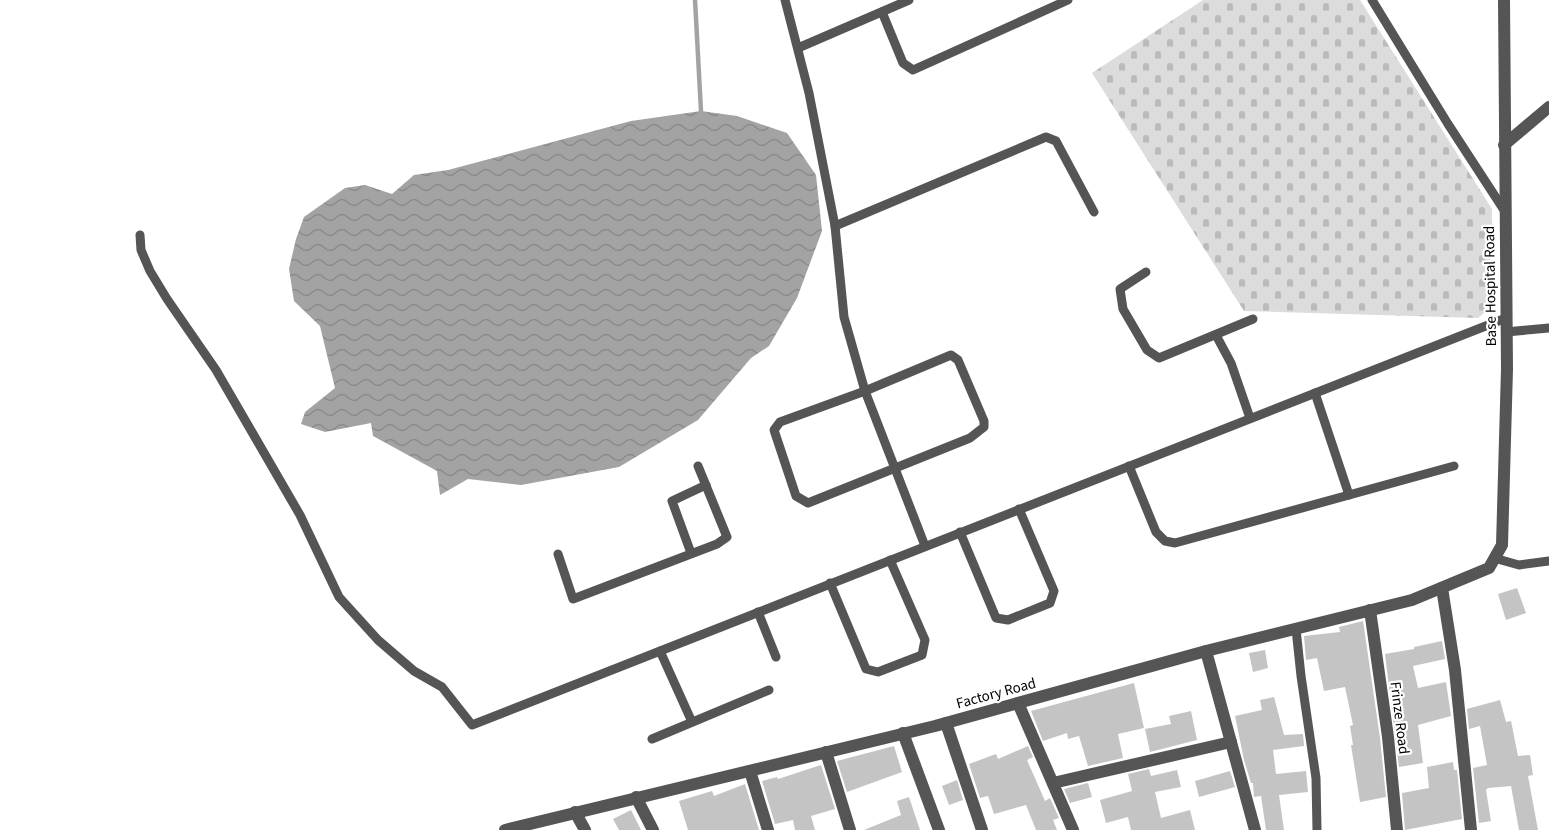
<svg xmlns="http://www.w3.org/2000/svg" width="1549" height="830" font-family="'Source Sans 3',sans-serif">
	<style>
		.cemetery { fill: url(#cemetery-stones) }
		.water { fill: url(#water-waves) }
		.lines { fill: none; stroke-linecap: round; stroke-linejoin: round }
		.stream { stroke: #a3a3a3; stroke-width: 4.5 }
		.building { fill: #c4c4c4 }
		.service { stroke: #555; stroke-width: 9 }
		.minor { stroke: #555; stroke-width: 12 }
		.tertiary { stroke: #555; stroke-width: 12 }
		.labels { text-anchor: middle; stroke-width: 4.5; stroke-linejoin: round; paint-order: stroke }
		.street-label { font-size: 15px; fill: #000; stroke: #fff }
	</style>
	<defs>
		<pattern id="cemetery-stones" width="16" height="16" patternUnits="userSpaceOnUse" patternTransform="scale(1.5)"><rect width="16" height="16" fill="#dcdcdc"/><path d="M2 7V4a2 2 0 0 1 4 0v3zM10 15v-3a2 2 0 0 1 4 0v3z" fill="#bbb"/></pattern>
		<pattern id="water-waves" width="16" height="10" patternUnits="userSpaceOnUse" patternTransform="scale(1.5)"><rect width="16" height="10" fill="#a3a3a3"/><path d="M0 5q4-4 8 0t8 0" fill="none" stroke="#8b8b8b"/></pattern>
	</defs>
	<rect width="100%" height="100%" fill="#fff"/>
	<path class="cemetery" d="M1203,0H1360L1492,209L1489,309L1478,318L1244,311L1092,73Z"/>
	<path class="water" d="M701,111L737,116L787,133L816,175L822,231L797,298L769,346L751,358L698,420L619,467L521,485L468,479L440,495L437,471L373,436L371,423L325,432L301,424L305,412L335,388L320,326L294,301L289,269L296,239L304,217L345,188L365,185L392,194L414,175L448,170L631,121Z"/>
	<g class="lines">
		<path class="stream" d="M695,0L701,111"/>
	</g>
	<g class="building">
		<path d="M1517,588L1526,613L1506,620L1498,594Z"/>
		<path d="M1363,621L1380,738L1386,797L1360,802L1351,745H1353L1350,726L1353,725L1345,687L1324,691L1317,658L1306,660L1304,636L1340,632L1339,627Z"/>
		<path d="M1442,641L1445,659L1413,666L1418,688L1446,682L1451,716L1418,725L1423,763L1399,767L1385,654L1414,649V647Z"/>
		<path d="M1265,650L1268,668L1253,672L1249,653Z"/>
		<path d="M1134,683L1144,728L1118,734L1123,758L1088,766L1079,736L1068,739L1067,733L1043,741L1031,711Z"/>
		<path d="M1274,697L1284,735L1303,734L1304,746L1273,750L1276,774L1306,771L1308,792L1279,795L1284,830H1266L1261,796L1254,797L1253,783H1251L1244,760L1235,716L1262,710L1260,700Z"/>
		<path d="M1500,700L1506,722L1511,721L1518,756L1530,755L1533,775L1528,776L1538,830H1519L1511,786L1488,788L1486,790L1491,821L1479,823L1473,768L1487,765L1480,726L1469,729L1467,709Z"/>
		<path d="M1191,711L1197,740L1150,752L1145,729L1171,724L1169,716Z"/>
		<path d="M894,746L902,772L847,792L837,761Z"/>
		<path d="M1028,746L1033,757L1027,760L1045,801L1050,798L1059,818L1053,820L1057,830H1036L1026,805L994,814L988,796L980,798L969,764L996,754L998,759Z"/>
		<path d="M1453,762L1454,770H1457L1462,819L1405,830L1402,793L1429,788L1427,767Z"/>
		<path d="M821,765L835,809L811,816L815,830H795L793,820L775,824L762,781L777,777L778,779Z"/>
		<path d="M1149,769L1151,776L1177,770L1181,787L1155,792L1161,818L1190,810L1195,830H1131L1128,817L1106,823L1100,800L1132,791L1128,774Z"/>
		<path d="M1230,771L1235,787L1199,797L1195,781Z"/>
		<path d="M957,780L963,800L949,805L942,786Z"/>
		<path d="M1088,783L1092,797L1070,803L1064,789Z"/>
		<path d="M745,784L759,830H688L679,801L712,791L714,796Z"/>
		<path d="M909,797L920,830H864L901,815L897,801Z"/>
		<path d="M631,810L641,830H619L613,819Z"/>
	</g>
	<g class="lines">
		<g class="service">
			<path d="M785,0L809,93L835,226L844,317L865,391L925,546"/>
			<path d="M1372,0L1448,124L1504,210"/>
			<path d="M882,12L903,63L913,70L1068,0"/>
			<path d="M798,48L909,0"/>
			<path d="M835,226L1046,137L1056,141L1094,212"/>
			<path d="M140,235L141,250L150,271L167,299L216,370L300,515L339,597L378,640L414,671L442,687L472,725L1506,318"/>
			<path d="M1146,272L1120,289L1123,309L1147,350L1159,358L1253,319"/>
			<path d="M1506,332L1549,328"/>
			<path d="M1216,335L1231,363L1250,418"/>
			<path d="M951,355L958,360L984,421V427L970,438L808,503L796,496L774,430L780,422L865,391Z"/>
			<path d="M1315,393L1349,495"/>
			<path d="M1129,466L1156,532L1165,541L1175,543L1454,466"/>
			<path d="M960,532L996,618L1008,620L1050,603L1054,591L1019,509"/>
			<path d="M691,553L672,501L706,485"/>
			<path d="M558,554L573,599L717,544L727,537L698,466"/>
			<path d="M1494,558L1519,565L1549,561"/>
			<path d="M830,583L866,669L878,672L922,655L925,640L890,560"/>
			<path d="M758,612L776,657"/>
			<path d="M1296,629L1301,676L1316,778L1317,830"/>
			<path d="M660,651L692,722"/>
			<path d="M652,739L769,690"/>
		</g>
		<g class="minor">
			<path d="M1504,145L1549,107"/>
			<path d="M1442,588L1455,670L1471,830"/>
			<path d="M1370,610L1388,737L1397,830"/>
			<path d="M1206,651L1255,830"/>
			<path d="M1018,703L1073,830"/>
			<path d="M946,723L982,830"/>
			<path d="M903,733L939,830"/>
			<path d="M826,752L850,830"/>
			<path d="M750,771L768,830"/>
			<path d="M1053,783L1231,742"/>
			<path d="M636,797L653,830"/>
			<path d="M575,812L585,830"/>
		</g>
		<path class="tertiary" d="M505,830L935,726L1206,651L1412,600L1489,568L1502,545L1507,369L1504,0"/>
	</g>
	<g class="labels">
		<g class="street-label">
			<text transform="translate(1490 286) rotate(-91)" y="5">Base Hospital Road</text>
			<text transform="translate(996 693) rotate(-15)" y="5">Factory Road</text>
			<text transform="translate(1400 718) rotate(83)" y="5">Frinze Road</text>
		</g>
	</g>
</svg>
